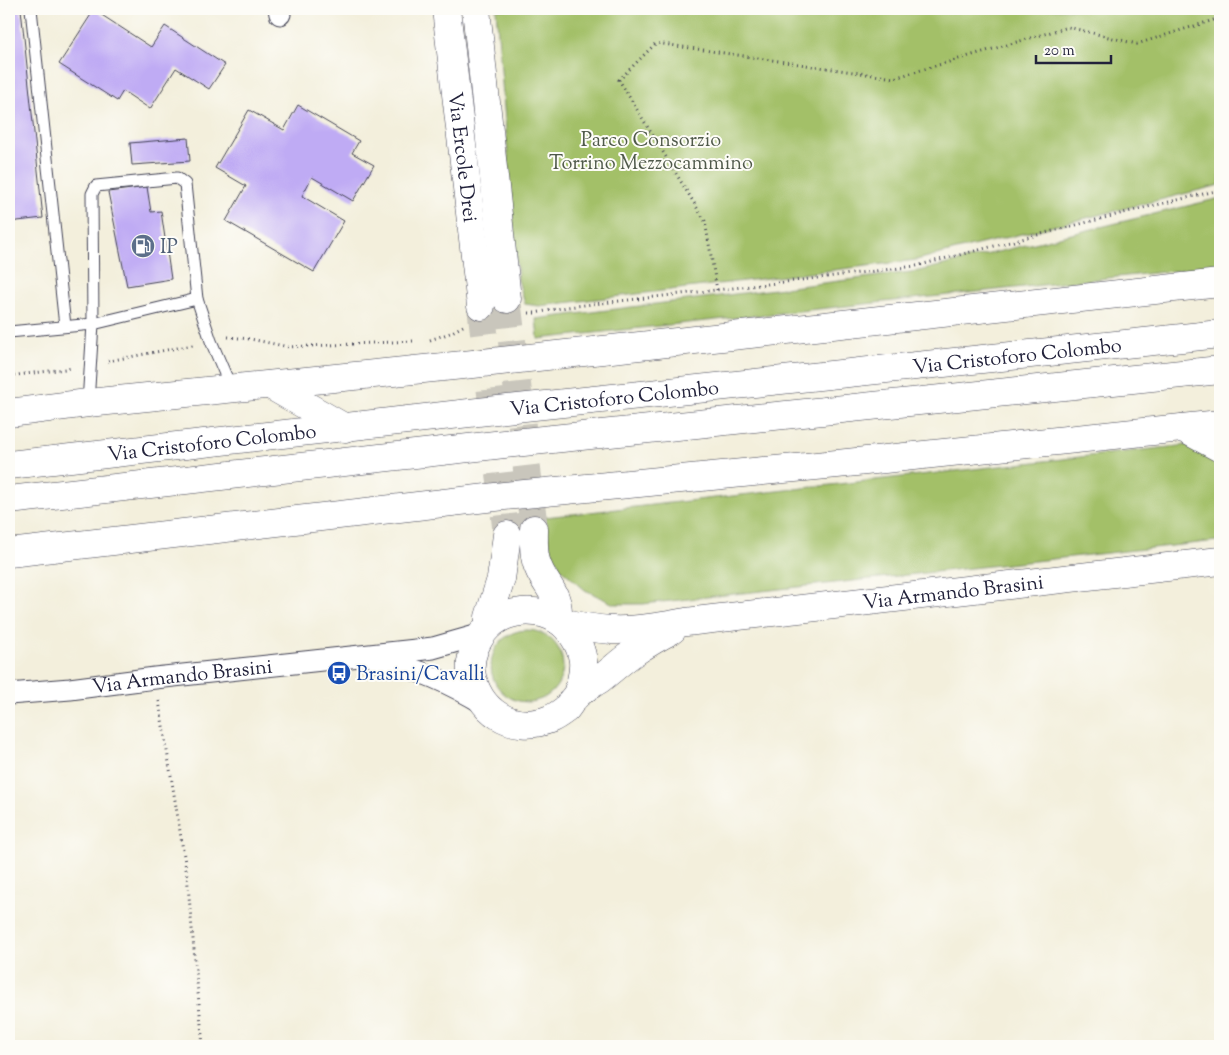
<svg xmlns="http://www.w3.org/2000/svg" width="1229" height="1055" font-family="'Sorts Mill Goudy',serif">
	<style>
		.green { fill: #a3c067; stroke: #627151 }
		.building { fill: #bfabf4 }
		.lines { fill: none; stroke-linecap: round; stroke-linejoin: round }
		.secondary-tunnel { stroke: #c9c6bc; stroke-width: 28; stroke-dasharray: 28 14; stroke-linecap: butt }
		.lane-casing { stroke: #414153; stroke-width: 13 }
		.street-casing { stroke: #414153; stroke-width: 23 }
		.secondary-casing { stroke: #414153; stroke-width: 29 }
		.primary-casing { stroke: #414153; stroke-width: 29 }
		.highway-casing { stroke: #414153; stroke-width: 29 }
		.path { stroke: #414153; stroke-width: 3; stroke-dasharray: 1 4; stroke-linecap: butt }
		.lane { stroke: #fff; stroke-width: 11 }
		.street { stroke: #fff; stroke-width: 21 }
		.secondary { stroke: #fff; stroke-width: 28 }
		.primary { stroke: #fff; stroke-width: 28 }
		.highway { stroke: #fff; stroke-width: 28 }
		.labels { text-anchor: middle; stroke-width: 4; stroke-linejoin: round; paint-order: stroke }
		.park-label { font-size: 20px; fill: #4f594a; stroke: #fdfcf7 }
		.street-label { font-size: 20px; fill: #22223b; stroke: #fdfcf7 }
		.service-label { font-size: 20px; fill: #4e5e75; stroke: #fdfcf7; text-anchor: start }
		.transit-label { font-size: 20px; fill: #164399; stroke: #fdfcf7; text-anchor: start }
	</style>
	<rect width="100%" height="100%" fill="#fdfcf7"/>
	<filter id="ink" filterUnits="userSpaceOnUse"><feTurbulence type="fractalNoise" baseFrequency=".02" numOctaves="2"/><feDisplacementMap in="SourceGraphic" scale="10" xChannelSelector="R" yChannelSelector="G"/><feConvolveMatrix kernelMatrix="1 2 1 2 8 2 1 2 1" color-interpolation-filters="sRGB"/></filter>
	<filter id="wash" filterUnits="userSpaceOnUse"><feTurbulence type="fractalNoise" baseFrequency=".0096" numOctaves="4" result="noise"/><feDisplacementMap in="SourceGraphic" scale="20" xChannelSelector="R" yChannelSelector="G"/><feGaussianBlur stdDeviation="1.12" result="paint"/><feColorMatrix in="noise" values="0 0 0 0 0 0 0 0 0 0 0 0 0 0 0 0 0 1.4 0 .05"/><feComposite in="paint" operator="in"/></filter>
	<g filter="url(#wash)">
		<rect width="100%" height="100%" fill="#f3efdc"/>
		<g class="green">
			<path d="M496,9H1220V185L916,260L539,306L525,304L518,280Z"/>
			<path d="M1220,198V266L538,339L536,319L919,271Z"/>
			<path d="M1187,445L1220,461V539L1217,541L643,604H614L585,590L560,568L550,547L545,517Z"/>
			<circle cx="527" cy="666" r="36"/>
		</g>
		<g id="blocks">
			<g class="building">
				<path d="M9,9H21L43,218L9,222Z"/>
				<path d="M94,10L151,47L165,26L225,65L209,89L176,68L150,109L123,91L117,101L59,64Z"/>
				<path d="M298,105L359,141L352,153L374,165L353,201L312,177L302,196L344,221L314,272L226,221L246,186L215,168L249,110L284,130Z"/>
				<path d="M188,138L190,161L132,165L130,143Z"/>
				<path d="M147,187L151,212L161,211L171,279L127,286L108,192Z"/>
			</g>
		</g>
	</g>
	<g filter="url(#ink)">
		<use href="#blocks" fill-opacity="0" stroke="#414153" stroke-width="1"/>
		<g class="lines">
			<g class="secondary-tunnel">
				<path d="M507,299L534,529"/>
				<path d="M481,306L507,535"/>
			</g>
			<g class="lane-casing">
				<g id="lane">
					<path d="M31,9L65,326"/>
					<path d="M9,332L93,324L197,299"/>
					<path d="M88,403L93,324L92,194L96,186L177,178L185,184L197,299L211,341L231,388"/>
				</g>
			</g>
			<g class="street-casing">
				<g id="street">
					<path d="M279,9L280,14"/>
					<path d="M378,661C417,667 451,684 485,704"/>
					<path id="s1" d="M9,694L70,689L155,678L416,650L433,648L482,634"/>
				</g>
			</g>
			<g class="secondary-casing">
				<g id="secondary">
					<path id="s2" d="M446,9L481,306"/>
					<path d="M476,9L507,299"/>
					<path d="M9,413L88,403L473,364L1220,283"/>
					<path d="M534,529C534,539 533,551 536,561C543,586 560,590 558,620"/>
					<path id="s3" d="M561,622C578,626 595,629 612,630C637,631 662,626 686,622L1220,561"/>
					<path d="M489,626V617L501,579L507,535"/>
					<path d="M577,694C581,683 584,673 583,661C582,653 578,643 574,637C570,631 564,624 558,620C537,607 506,609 488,627C477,638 469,657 471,672C478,711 512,734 550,719C555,717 562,712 566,709C570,704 573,698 578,694C584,688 593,684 600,679C611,671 621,661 633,653C645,645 658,637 672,630"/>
				</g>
			</g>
			<g class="primary-casing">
				<g id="primary">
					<path d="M1183,428L1220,448"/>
					<path d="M9,553L504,496L837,464L1220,424"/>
				</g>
			</g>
			<g class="highway-casing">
				<g id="highway">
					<path d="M270,385L345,428"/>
					<path id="s4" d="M9,465L478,412L1220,334"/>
					<path d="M9,500L504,444L1220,370"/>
				</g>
			</g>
			<g class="path">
				<path d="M717,290L705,221L619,80L656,43L894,78L1068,27L1137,44L1220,18"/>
				<path d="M529,313H535L567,307L777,283L916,266L1139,209L1220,190"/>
				<path d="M228,337L250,339L289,347L413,341"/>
				<path d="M430,340L450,333L465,325"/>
				<path d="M108,361L193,345"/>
				<path d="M9,376L73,368"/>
				<path d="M159,701L187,875L203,1046"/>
			</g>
			<use href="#lane" class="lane"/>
			<use href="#street" class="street"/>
			<use href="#secondary" class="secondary"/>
			<use href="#primary" class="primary"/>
			<use href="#highway" class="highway"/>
		</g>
	</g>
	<defs>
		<g id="fuel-disc" transform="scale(1.25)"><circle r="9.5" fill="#5c6f8a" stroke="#fdfcf7"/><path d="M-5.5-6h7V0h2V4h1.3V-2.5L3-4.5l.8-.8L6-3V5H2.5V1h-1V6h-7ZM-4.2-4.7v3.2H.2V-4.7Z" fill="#fff"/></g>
		<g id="bus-disc" transform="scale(1.25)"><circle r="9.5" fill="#1a4fb4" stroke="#fdfcf7"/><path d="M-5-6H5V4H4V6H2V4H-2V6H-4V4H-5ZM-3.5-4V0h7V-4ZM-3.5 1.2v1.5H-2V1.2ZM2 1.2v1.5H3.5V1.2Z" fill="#fff"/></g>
	</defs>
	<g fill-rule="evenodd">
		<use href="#fuel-disc" x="143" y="246"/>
		<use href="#bus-disc" x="339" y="673"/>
	</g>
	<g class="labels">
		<g class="park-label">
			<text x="651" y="146">Parco Consorzio<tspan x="651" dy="23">Torrino Mezzocammino</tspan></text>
		</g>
		<g class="street-label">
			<text dy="7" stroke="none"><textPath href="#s2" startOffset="149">Via Ercole Drei</textPath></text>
			<text dy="7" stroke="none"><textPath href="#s4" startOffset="1014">Via Cristoforo Colombo</textPath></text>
			<text dy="7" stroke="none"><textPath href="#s4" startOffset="609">Via Cristoforo Colombo</textPath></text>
			<text dy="7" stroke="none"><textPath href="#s4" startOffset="204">Via Cristoforo Colombo</textPath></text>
			<text dy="7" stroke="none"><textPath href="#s3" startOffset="395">Via Armando Brasini</textPath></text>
			<text dy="7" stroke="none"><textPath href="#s1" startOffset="174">Via Armando Brasini</textPath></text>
		</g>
		<g class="service-label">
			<text x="160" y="253">IP</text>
		</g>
		<g class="transit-label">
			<text x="356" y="680">Brasini/Cavalli</text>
		</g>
	</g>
	<rect width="1229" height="1055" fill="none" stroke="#fdfcf7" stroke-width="30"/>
	<path d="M1036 55v8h75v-8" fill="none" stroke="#22223b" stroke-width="2.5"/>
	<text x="1044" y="55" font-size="15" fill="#22223b" stroke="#fdfcf7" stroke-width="4" paint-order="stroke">20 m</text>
</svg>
